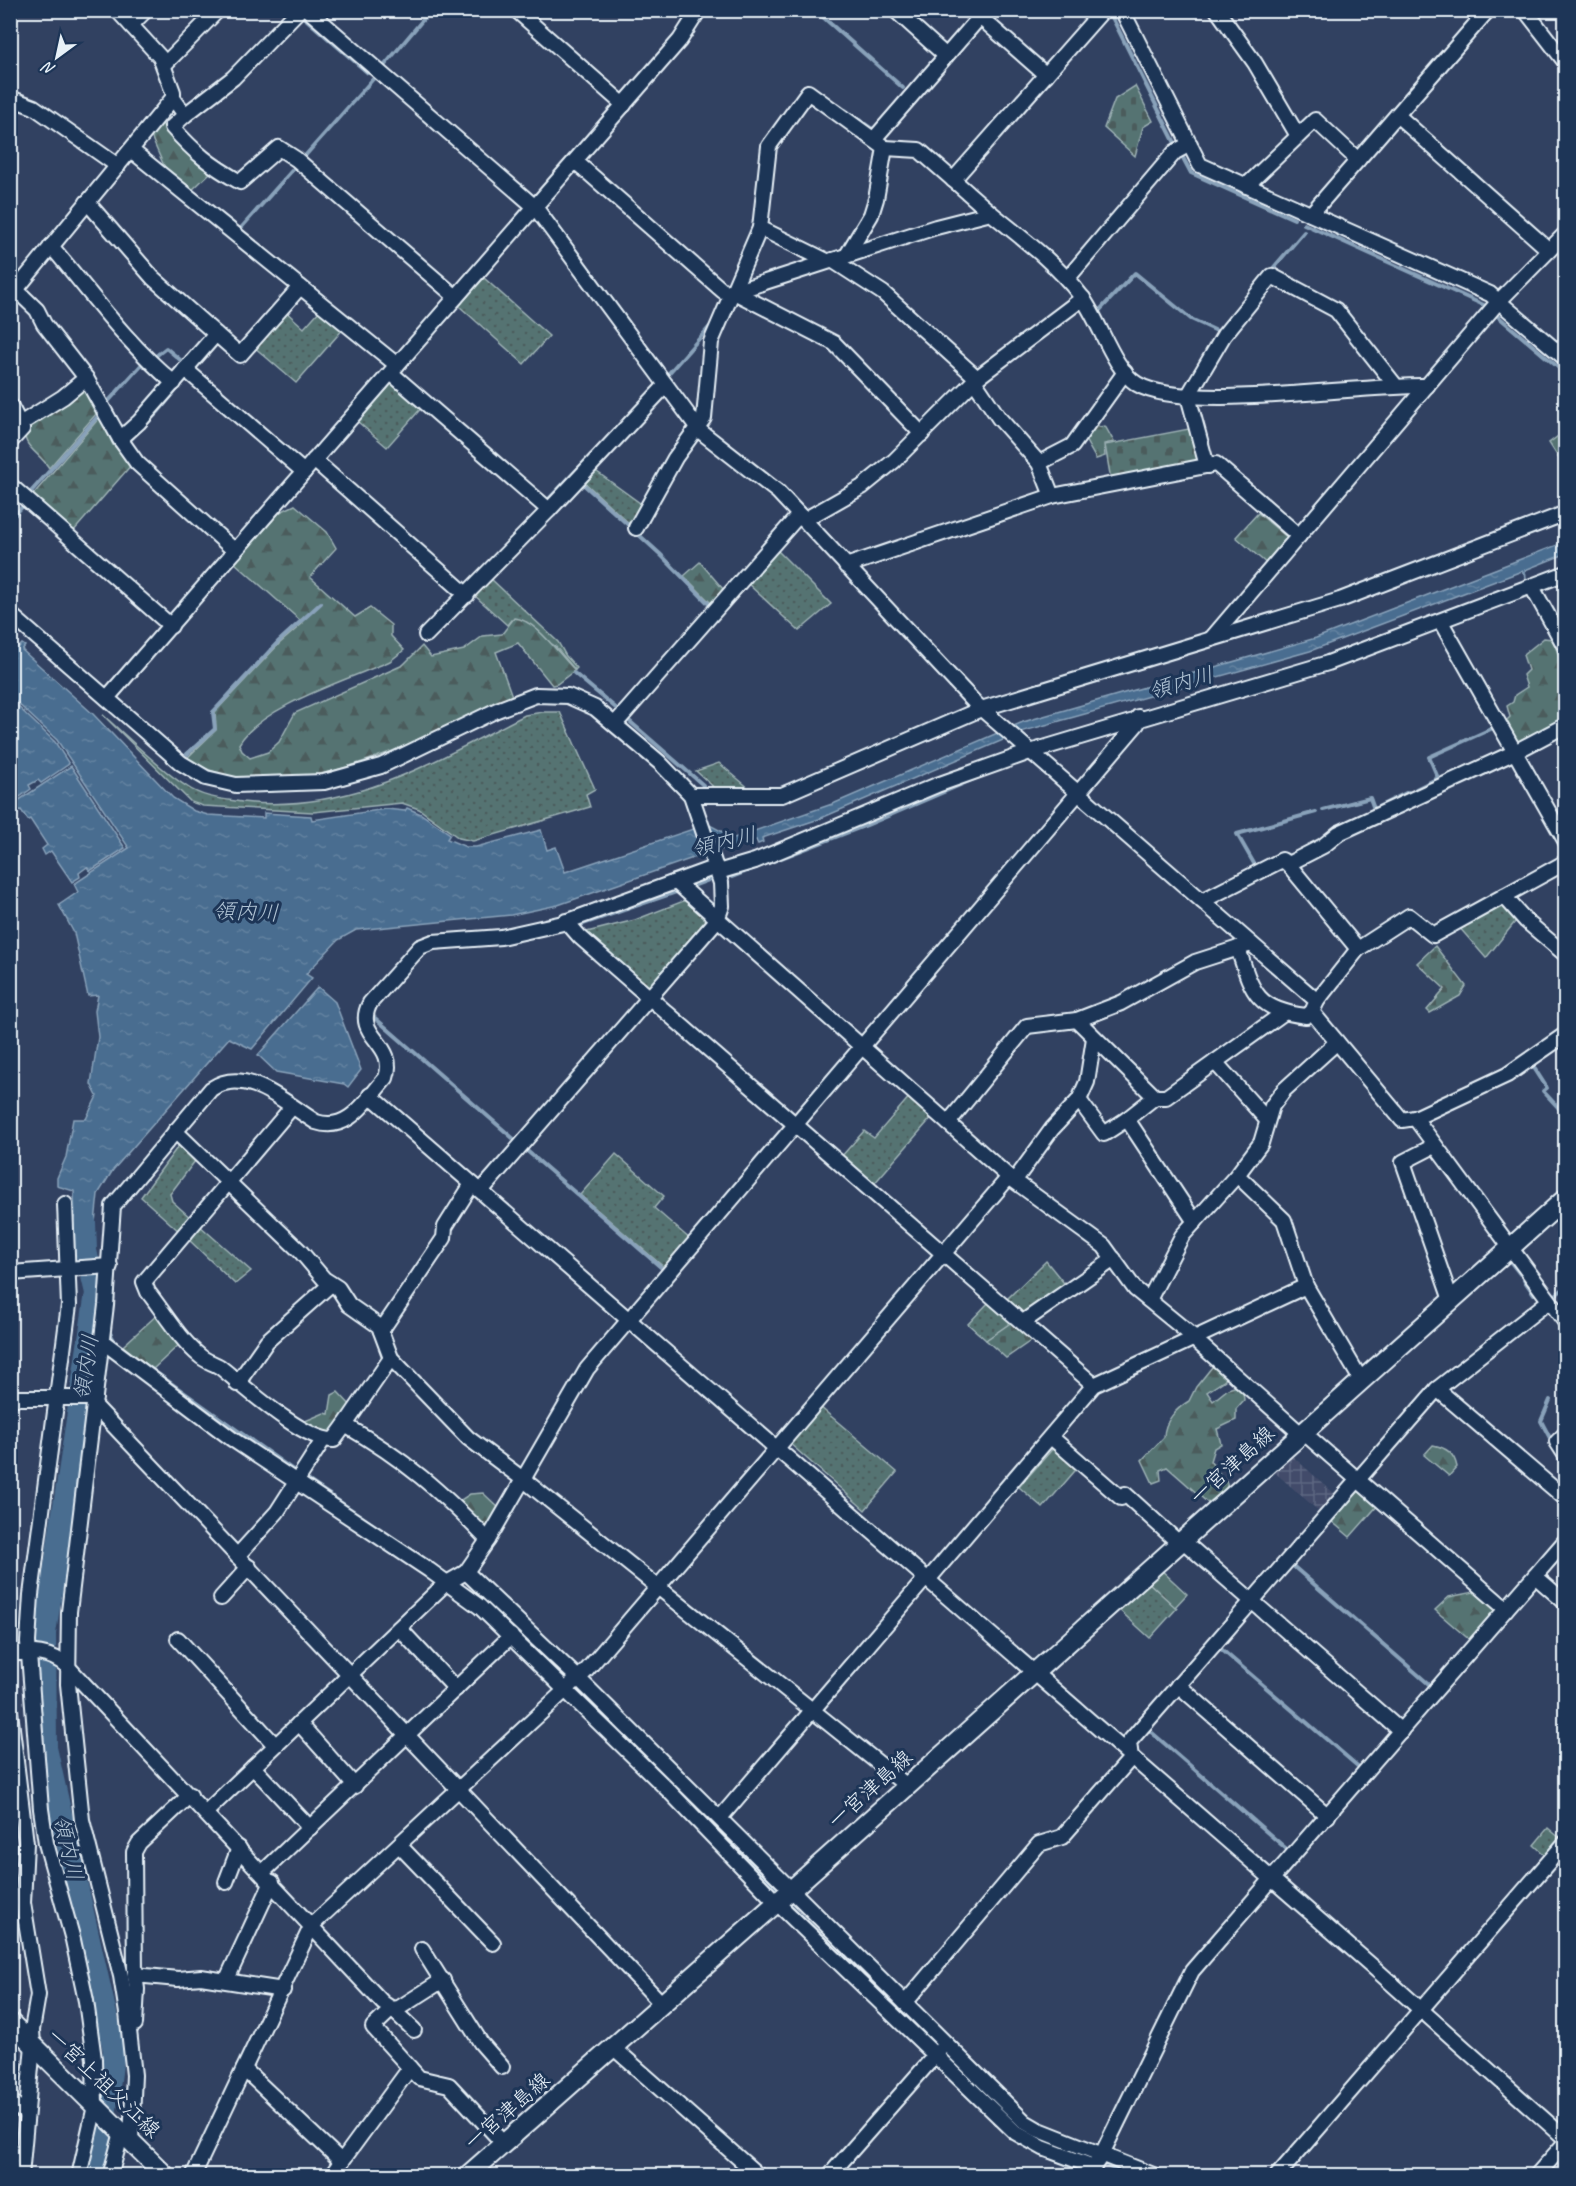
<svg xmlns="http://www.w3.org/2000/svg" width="1576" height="2186" font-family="Caveat,'Klee One',sans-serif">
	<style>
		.industrial { fill: url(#industrial-grid) }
		.grass { fill: url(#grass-dots); stroke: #9eb2b5; stroke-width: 1.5 }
		.forest { fill: url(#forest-firs); stroke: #9eb2b5; stroke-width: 1.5 }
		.cemetery { fill: url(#cemetery-stones); stroke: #9eb2b5; stroke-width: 1.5 }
		.water { fill: url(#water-ripples); stroke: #89a2ba; stroke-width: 1.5 }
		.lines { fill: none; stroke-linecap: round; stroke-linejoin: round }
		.stream { stroke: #89a2ba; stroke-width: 4 }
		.river { stroke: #496d90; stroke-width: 22 }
		.minor-casing { stroke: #e8f1f8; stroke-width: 18 }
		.major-casing { stroke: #e8f1f8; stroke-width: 22 }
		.minor { stroke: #1d3557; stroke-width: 14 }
		.major { stroke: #1d3557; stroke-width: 18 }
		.labels { text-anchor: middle; stroke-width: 6; stroke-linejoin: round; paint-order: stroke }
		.street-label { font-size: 21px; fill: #e8f1f8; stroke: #1d3557 }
		.water-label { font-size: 22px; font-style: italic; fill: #b0c3d4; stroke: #1d3557 }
	</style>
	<defs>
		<pattern id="industrial-grid" width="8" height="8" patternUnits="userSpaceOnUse" patternTransform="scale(1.5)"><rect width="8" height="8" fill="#424c6b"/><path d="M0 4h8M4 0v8" fill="none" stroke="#5d6681"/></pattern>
		<pattern id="grass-dots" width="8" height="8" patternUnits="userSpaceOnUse" patternTransform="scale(1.5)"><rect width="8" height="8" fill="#547372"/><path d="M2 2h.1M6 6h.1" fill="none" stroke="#4c5b5c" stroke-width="1.8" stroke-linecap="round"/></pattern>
		<pattern id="forest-firs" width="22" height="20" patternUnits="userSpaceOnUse" patternTransform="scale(1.5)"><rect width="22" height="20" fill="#547372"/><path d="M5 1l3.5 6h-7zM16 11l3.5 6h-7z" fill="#4c5b5c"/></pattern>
		<pattern id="cemetery-stones" width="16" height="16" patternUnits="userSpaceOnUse" patternTransform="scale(1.5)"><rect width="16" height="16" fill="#547372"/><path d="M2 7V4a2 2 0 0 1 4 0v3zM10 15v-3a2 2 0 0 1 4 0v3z" fill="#4c5b5c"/></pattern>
		<pattern id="water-ripples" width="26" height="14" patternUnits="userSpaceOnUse" patternTransform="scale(1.5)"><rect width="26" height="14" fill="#496d90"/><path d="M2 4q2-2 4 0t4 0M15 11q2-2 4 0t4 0" fill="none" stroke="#6382a0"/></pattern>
	</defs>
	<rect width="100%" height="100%" fill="#314161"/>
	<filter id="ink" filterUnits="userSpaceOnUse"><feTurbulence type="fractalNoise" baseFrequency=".0167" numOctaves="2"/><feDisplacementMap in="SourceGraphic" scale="12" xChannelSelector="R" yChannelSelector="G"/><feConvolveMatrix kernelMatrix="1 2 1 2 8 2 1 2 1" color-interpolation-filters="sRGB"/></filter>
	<g filter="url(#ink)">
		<path class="industrial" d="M1290,1454L1336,1495L1321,1513L1272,1470Z"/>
		<g class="grass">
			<path d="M484,278L549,336L524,364L459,306Z"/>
			<path d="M321,309L344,328L296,383L253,346L284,310L304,328Z"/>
			<path d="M395,380L424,405L387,447L358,422Z"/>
			<path d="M593,469L644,506L632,526L582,480Z"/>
			<path d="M776,549L831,604L799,631L747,583Z"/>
			<path d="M489,577L558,642L566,656L577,668L575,670L555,646L511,620L507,625L473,594Z"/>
			<path d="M543,712H560L595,789L586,794L590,807L473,841L459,838L419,809L402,803L313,812L203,806L191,802L103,715C127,736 160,770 186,786C203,798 222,799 242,802C351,814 432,762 525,715Z"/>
			<path d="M719,763L750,789L718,791L696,771Z"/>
			<path d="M686,900L708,919L647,991L583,933L635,920Z"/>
			<path d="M1502,901L1519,917L1486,958L1458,926Z"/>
			<path d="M910,1096L933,1116L873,1185L841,1157L864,1131L874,1138Z"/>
			<path d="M182,1141L198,1157L170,1194L172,1201L192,1219L181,1233L141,1197Z"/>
			<path d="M616,1154L664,1196L654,1208L691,1240L666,1269L580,1195Z"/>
			<path d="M199,1225L251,1271L235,1284L187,1238Z"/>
			<path d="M1046,1261L1068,1288L1027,1317L1006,1300Z"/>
			<path d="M990,1301L1014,1321L986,1340L968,1324Z"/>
			<path d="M820,1407L897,1472L865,1510L788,1442Z"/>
			<path d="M1056,1445L1080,1465L1043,1508L1019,1487Z"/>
			<path d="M1146,1580L1177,1608L1150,1638L1116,1607Z"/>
			<path d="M1548,1828L1561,1839L1546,1856L1534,1845Z"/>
		</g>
		<g class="forest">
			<path d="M162,124L211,172L191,191C185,187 172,181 168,174C166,171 151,136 150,134L154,127Z"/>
			<path d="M83,385L97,413L49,468C39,451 19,447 26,424Z"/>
			<path d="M100,417L113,445L120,451L123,449L133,463L72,533L31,497Z"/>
			<path d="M1094,421L1099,427L1105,426L1114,442L1104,444L1105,456L1096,459L1083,436Z"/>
			<path d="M1565,431V468L1549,443Z"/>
			<path d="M295,505L327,532L336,548L310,577L355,617L370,608L391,625V636L404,650L390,661C348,680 261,706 239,744L242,751L250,758L268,752L279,742L295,713L403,665L422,646L431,657L464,650L483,636L502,634L514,618C536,619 560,656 575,670L557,684L552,685L518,643L496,652L512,696C424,737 280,820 187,758L216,730L215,712L279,644L303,623L235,563L280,512Z"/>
			<path d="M1258,513L1289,539L1268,565L1236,537Z"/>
			<path d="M700,562L723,589L711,603L684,576Z"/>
			<path d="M1544,638L1552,639C1558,649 1557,658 1565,667L1563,699L1565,717L1518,742L1505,722L1510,717L1507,706L1513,702L1515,695L1527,687L1523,675L1528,670L1523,655Z"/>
			<path d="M159,1313L182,1342L153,1369L123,1346Z"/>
			<path d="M1212,1367H1218L1226,1376L1225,1380L1207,1392L1213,1401L1228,1389L1237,1386L1243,1392L1244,1400L1236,1409V1420L1217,1429L1221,1444L1214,1448L1210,1461L1227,1483V1489L1208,1503L1167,1467L1160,1470L1161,1480L1153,1483L1142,1460L1164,1437C1164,1421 1177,1408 1189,1401L1196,1387Z"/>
			<path d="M338,1392L353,1408L334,1436L325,1438L303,1422L324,1413L329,1414L332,1395Z"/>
			<path d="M1433,1445C1447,1448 1454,1453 1457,1467L1449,1476L1424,1455Z"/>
			<path d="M1359,1487L1379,1504L1350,1537L1330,1520Z"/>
			<path d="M483,1493L501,1510L490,1533L456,1503L470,1494Z"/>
			<path d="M1159,1568L1187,1594L1175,1607L1146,1580Z"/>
			<path d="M1474,1592C1487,1595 1491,1600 1497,1612L1472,1642L1435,1610L1449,1597Z"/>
		</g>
		<g class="cemetery">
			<path d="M1135,86L1153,121L1143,127L1135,156L1104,128L1115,99Z"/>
			<path d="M1194,428L1203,460L1111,480L1105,445Z"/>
			<path d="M1435,946L1466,986L1460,996L1430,1013L1427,1010L1445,989L1417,963Z"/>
			<path d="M1012,1322L1032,1340L1006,1358L986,1340Z"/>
		</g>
		<g class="water">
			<path d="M1565,542V554L1525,570L1526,578L1522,571L1310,651L1024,731L819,819L762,838L763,842L758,844L756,840L732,848L716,850L558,905L511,915L356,930L338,940L306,974L312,978L252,1049L229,1038L113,1170L98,1194L92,1251L81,1252L75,1225L74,1191L57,1186V1178L66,1157L73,1119H86L97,1096L91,1084L98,1037L95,1011L98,995L88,996L74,933L59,905L78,892L74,884L129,848L57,740L11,697L10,640L19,647L22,644L25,646L22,650L93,714L173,798L194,811L208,815L264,818V813L311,816L312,820L386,809L405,811L407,808L421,814L450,834L447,839L466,847H476L541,830L547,850L556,847L565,872L708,824L734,838L835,803L1023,722L1316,638Z"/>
			<path d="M11,700L55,742L69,764L41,783L38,780L29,785L31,789L11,803Z"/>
			<path d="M71,766L125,848L90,871L87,867L79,873L80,877L72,882L51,851L45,855L42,849L47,845L30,819L28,820L21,810L15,813L10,806Z"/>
			<path d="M318,987L335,1002L361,1070L348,1087L344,1084L276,1072L258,1055Z"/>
		</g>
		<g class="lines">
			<g class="stream">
				<path d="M815,10L903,88"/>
				<path d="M1109,11L1176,145"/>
				<path d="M300,14L368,73"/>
				<path d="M384,66L431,10"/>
				<path d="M845,110L872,129L876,128"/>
				<path d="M1182,156L1191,173L1294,219"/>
				<path d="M304,157L373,79"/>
				<path d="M546,203L543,206L662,368"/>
				<path d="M1304,224L1486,306"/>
				<path d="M241,228L296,166"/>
				<path d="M1269,273L1304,232"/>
				<path d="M1098,312L1135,273L1191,319L1219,332L1221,329"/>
				<path d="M1494,313L1566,374"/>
				<path d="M152,359L166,348L184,363"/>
				<path d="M668,374L713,323"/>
				<path d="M106,404L143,363"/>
				<path d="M128,442L159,411L178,388"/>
				<path d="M582,483L660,554L710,605"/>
				<path d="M28,495L100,414"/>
				<path d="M794,500L808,513"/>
				<path d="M546,502L591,455"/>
				<path d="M10,520L23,506"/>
				<path d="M813,520L831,539"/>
				<path d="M574,673L617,709"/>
				<path d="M627,719L703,785"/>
				<path d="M187,754L215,729L213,712L278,642L321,603"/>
				<path d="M1416,789L1438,778L1429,757L1493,728"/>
				<path d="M1323,810L1370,798L1374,809L1408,792"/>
				<path d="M1256,867L1237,834L1316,812"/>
				<path d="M732,877L867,825L981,776"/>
				<path d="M693,886L709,880"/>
				<path d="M577,926L676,892"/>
				<path d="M1281,962L1317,991"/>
				<path d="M375,1018L515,1140"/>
				<path d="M1531,1063L1547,1088L1543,1091L1566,1116"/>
				<path d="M526,1150L664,1270"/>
				<path d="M1509,1260L1520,1274"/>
				<path d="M1524,1280L1534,1294"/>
				<path d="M1554,1296L1566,1287"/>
				<path d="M110,1333L116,1344"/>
				<path d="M141,1362L297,1473"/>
				<path d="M1550,1400L1541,1421L1551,1440"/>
				<path d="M306,1479L436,1567"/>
				<path d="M1293,1566L1431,1686"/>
				<path d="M469,1591L488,1604L566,1679"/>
				<path d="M1221,1649L1361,1769"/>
				<path d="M574,1688L626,1739"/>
				<path d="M821,1711L868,1656"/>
				<path d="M1150,1731L1290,1852"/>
				<path d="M701,1815L775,1888"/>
				<path d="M731,1816L773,1766"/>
				<path d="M787,1902L870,1983"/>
				<path d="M998,2106L1028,2133"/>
				<path d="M1037,2138L1062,2146"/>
				<path d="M1074,2151L1092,2159"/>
				<path d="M1101,2163L1128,2176"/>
			</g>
			<path class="river" d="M85,1222L86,1251L96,1293L45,1633L46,1748L114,2050L102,2138L92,2176"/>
			<g class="minor-casing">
				<g id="minor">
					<path d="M308,10L535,207L700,431L778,492L976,704L1317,1001L1312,1012L1402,1120L1415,1118L1566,1323"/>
					<path d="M516,10L624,105"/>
					<path d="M895,10L946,56"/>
					<path d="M1122,10L1200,165L1490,294L1566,359"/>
					<path d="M1217,10L1255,63L1298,136"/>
					<path d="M1525,10L1566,63"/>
					<path d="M980,17L1046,75"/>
					<path d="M131,25L146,10"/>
					<path d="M164,65L218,10"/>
					<path d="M10,98L34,107L118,166"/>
					<path d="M173,98L185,115L172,127C195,153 210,165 240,182L279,148L296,159L456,297"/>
					<path d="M185,115L233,78L299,10"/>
					<path d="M1397,115L1549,250"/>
					<path d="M874,139L986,10"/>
					<path d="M885,148L919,150L991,213"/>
					<path d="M131,150L397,365"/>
					<path d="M575,161L723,291L734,292L834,343L922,434"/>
					<path d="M953,180L1103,10"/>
					<path d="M1246,186L1315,120L1358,160"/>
					<path d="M87,202L153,278L216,334"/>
					<path d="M1311,214L1488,10"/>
					<path d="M760,228L827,261"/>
					<path d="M51,246C91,293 126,343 174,383"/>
					<path d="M832,260L883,293L977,378"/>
					<path d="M1067,279L1175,152L1190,144"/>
					<path d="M10,284L37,310L44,324L86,378L120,439L139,422L216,334L240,355L300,287"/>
					<path d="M734,292L936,227L991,213C1022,238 1057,264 1081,296C1099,319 1113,369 1137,384C1184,413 1363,384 1427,386"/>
					<path d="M10,297L173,98V92L160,57L117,10"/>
					<path d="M185,369L304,472"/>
					<path d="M391,373L549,510"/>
					<path d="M974,381L999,418L1039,463L1052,496"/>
					<path d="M10,405L20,424"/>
					<path d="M120,439L137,463L235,551"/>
					<path d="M10,442L22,429L20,424L63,397L86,378"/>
					<path d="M314,460L467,595"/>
					<path d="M1039,463L1072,446L1125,372"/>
					<path d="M1207,466L1188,396L1224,335L1272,276L1336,310L1395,385"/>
					<path d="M10,485L171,626"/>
					<path d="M804,520L862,487L894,461L977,378L1083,298"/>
					<path d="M636,528L675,458L704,418L711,342L760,228L769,146L808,92L885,148L876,199L871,215L847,255"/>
					<path d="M846,566L1052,496L1216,464L1299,536"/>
					<path d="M1532,587L1566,648"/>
					<path d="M10,614L181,763L206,778L236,785L324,782L381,766L497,710L536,695L568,696L595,708L659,762L691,795L721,883L722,906L717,920L481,1191"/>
					<path d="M1441,622L1566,842"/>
					<path d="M426,635L549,510L666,385"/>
					<path d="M1211,639L1499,301L1566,233"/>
					<path d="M107,698L680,40L699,10"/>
					<path d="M615,724L799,515"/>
					<path d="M691,795H782L981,709L1340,600L1566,513"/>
					<path d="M1288,864L1358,949"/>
					<path d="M718,872L755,861L937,785L1030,752L1328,663L1566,573"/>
					<path d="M676,882L1009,1177L1104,1246L1135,1289L1195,1338"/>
					<path d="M1504,896L1526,921L1566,955"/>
					<path d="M1202,901L1282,860L1288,864L1323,846L1339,833L1513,753L1566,725"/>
					<path d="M566,921L580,937L1094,1385"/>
					<path d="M1238,948C1252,992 1256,1010 1306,1016L1312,1012"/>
					<path d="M1317,1001L1358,949L1409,916L1433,935L1566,862"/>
					<path d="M1077,1020L1155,1097"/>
					<path d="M1337,1042L1284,1090L1272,1106L1261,1143L1237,1175L1284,1220L1306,1286L1361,1380"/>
					<path d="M1215,1062L1267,1120"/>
					<path d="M370,1095L1372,1966L1566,2139"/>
					<path d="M1079,1100L1104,1134L1127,1119"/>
					<path d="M292,1107L144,1282L148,1292C163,1311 181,1341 200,1356C205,1361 214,1363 220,1367C245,1387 304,1441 334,1440L345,1425C404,1459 441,1491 488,1540"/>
					<path d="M1415,1118L1507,1075L1566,1034"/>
					<path d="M948,1123L1027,1026L1077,1020L1121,1003L1195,962L1251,944"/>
					<path d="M175,1131L301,1252L324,1279L338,1288L349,1305L379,1326L391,1358L468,1438L524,1480L907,1786"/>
					<path d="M1434,1146L1403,1162L1451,1300"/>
					<path d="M1015,1180L1052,1129L1079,1100L1087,1082L1094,1038"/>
					<path d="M65,1204L69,1305L31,1595L28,1642L41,1809L46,1843L73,1940L86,2001L94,2059L95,2106L79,2176"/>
					<path d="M1195,1222L1127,1119L1155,1097H1166L1282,1014"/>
					<path d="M10,1273L110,1266"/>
					<path d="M1149,1300L1182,1236L1237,1175"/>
					<path d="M1023,1322L1114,1259"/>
					<path d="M381,1331L444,1238L445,1227L472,1184"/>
					<path d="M1193,1338L1301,1434"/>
					<path d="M102,1341L232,1439L429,1570L480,1607L668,1790L777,1903L1016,2133L1043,2148L1094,2167"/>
					<path d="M237,1384L267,1341L331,1284"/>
					<path d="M1437,1389L1566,1499"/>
					<path d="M10,1398H95"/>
					<path d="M95,1406L663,2005"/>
					<path d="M345,1425L391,1358"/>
					<path d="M1303,1432L1506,1609"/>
					<path d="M1566,1433L1557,1442L1566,1456"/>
					<path d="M1051,1437L1121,1498L1125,1494L1179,1543"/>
					<path d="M1182,1540L1401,1731"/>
					<path d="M237,1556L277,1512L323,1440"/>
					<path d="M466,1572L578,1678L1025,2122L1037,2129L1156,2176"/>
					<path d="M1535,1576L1566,1603"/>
					<path d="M927,1581L1094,1385L1306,1286"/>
					<path d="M221,1598L249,1567"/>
					<path d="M399,1628L456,1689"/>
					<path d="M178,1639L275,1745"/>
					<path d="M10,1654C31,1651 51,1652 67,1666L383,2003L392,2009L373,2027L419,2078L449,2085L504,2144"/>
					<path d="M1178,1685L1328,1816"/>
					<path d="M10,1712L26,1843L23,1903L38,1995L32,2030L33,2045L21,2176"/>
					<path d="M299,1723L355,1786"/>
					<path d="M253,1767L310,1828"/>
					<path d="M206,1812L445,1584L466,1572L488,1540L587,1369L1137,724L1138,717"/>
					<path d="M720,1818L925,1579"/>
					<path d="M399,1845L493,1943"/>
					<path d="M263,1872L511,1636"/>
					<path d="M226,1882L239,1848"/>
					<path d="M422,1949L481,2043L502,2067"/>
					<path d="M135,1975L178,1979L201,1977L283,1990"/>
					<path d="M227,1979L272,1882"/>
					<path d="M905,2003L1039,1844L1062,1837L1131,1758L1129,1742L1437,1389L1549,1301"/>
					<path d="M135,2024L137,1989L135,1975L134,1852L139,1843L190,1795"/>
					<path d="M414,2030L392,2009L399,2008L443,1980"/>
					<path d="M614,2048L759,2176"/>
					<path d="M244,2069L341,2161"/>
					<path d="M10,2101L26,2114"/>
					<path d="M131,2140L134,2075L127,2013L121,1976L82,1820L68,1684L69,1612L106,1305L113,1206L211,1089C246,1065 285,1103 316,1122C349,1133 366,1100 386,1078C398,1042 352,1037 370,1003L420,947L433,942L501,937L563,923L716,867"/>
					<path d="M110,2176L122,2132"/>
					<path d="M193,2176L312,1925L586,1671L1009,1177"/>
					<path d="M331,2176L410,2068"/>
					<path d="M829,2176L939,2051"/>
					<path d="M1087,2176L1101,2156L1192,1971L1566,1540"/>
					<path d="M1277,2176L1566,1842"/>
					<path d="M1536,2176L1566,2142"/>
				</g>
			</g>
			<g class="major-casing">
				<g id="major">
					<path d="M10,2022L166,2176"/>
					<path d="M467,2176L790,1891L1566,1198"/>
				</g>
			</g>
			<use href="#minor" class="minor"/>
			<use href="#major" class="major"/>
		</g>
	</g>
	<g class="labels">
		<g class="street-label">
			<text transform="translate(1232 1465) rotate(-42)" y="7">一宮津島線</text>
			<text transform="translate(870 1789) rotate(-42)" y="7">一宮津島線</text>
			<text transform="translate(104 2083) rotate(44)" y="7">一宮上祖父江線</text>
			<text transform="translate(507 2111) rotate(-41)" y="7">一宮津島線</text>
		</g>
		<g class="water-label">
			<text transform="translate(1181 682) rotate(-16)" y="8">領内川</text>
			<text transform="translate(724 841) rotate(-13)" y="8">領内川</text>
			<text transform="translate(246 911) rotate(2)" y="8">領内川</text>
			<text transform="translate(85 1367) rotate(-81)" y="8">領内川</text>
			<text transform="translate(69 1848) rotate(77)" y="8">領内川</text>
		</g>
	</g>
	<rect width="1576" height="2186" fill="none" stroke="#1d3557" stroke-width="36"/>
	<rect x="18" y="18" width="1540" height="2150" fill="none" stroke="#e8f1f8" stroke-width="2" filter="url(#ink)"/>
	<g transform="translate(57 57) rotate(213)" stroke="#1d3557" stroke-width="4.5" paint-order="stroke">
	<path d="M0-4.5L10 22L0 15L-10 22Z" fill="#e8f1f8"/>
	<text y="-9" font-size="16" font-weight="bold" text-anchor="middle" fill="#e8f1f8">N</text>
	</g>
</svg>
